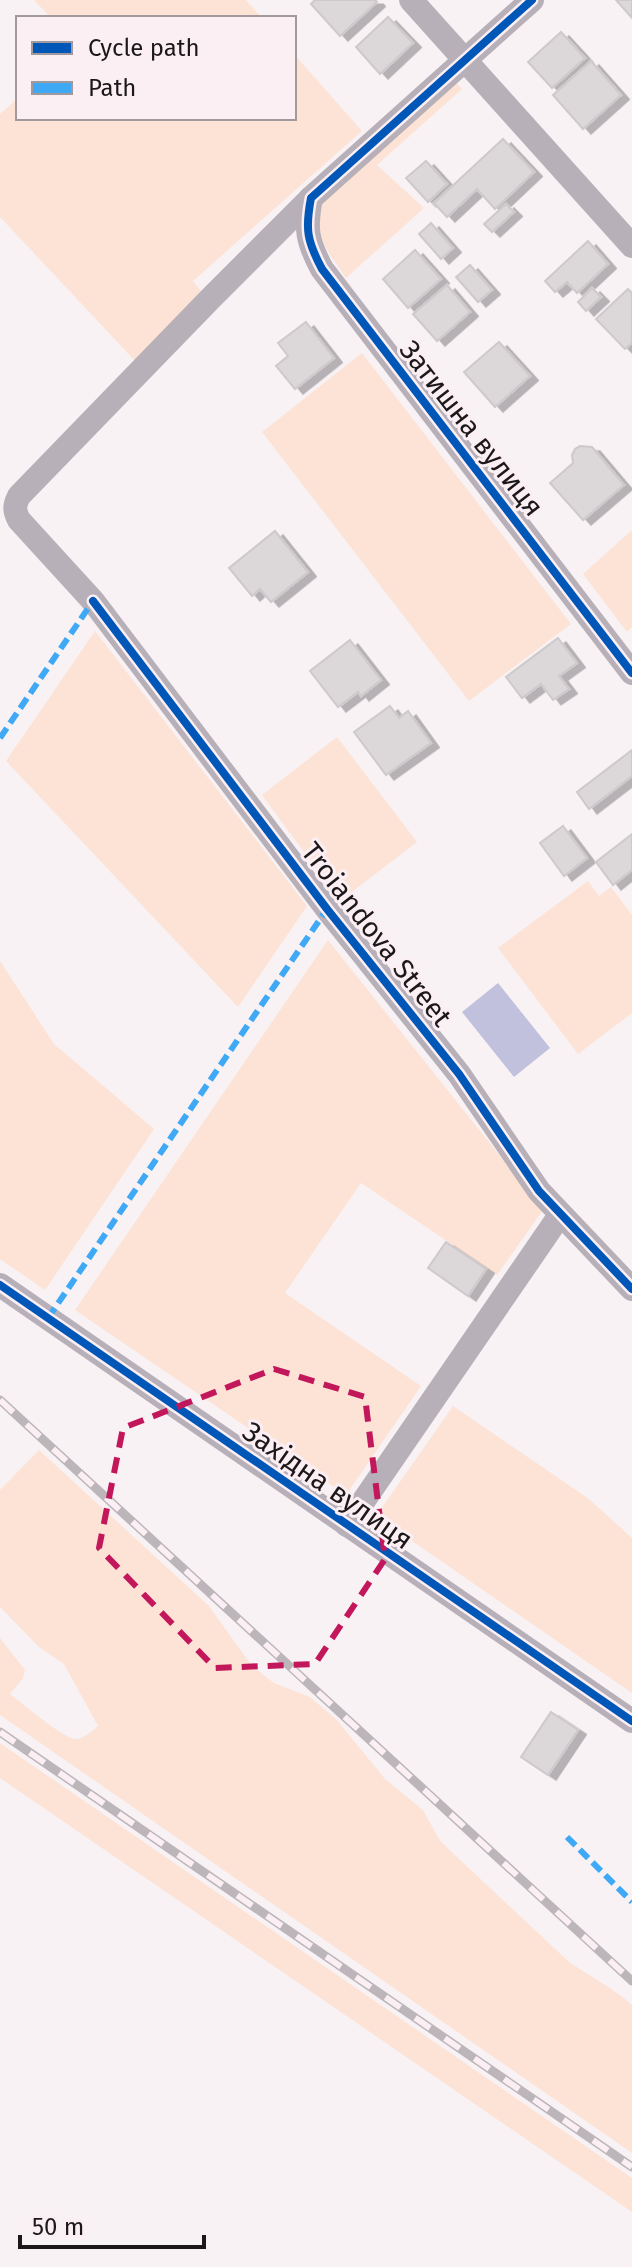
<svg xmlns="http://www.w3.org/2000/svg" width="632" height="2267" font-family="'Fira Sans',sans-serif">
<defs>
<filter id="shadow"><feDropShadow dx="8" dy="4.5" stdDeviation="0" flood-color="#0004"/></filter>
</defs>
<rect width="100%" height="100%" fill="#f8f2f5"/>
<g fill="#fce3d6">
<polygon points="34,0 246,0 262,18 51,18"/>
<polygon points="294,54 362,131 193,281 205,296 137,363 0,217 0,114 18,98 18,118 294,118"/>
<path d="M454,80L462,89L377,165L424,208L346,278C326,248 313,238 323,200Z"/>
<polygon points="362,353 571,624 469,701 262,432"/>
<polygon points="632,530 632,627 627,632 583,574"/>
<polygon points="95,631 307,906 238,1007 6,761"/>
<polygon points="337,737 417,842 340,901 262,795"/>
<polygon points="588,881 599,896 611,887 632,915 632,1013 578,1054 498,948"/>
<polygon points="328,940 543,1210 497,1275 361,1183 285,1293 421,1386 346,1495 75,1310"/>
<polygon points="0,961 54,1044 154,1129 45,1290 0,1259"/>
<polygon points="453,1406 589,1499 632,1538 632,1693 376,1516"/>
<path d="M39,1450L209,1606L252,1666L274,1683L310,1697L336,1719L385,1779L423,1810L440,1841L568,1961C589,1976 612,1987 632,2005V2153L0,1715V1638L25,1670L23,1678L10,1694C22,1703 63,1738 75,1739C84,1739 92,1731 98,1726L64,1664L39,1647L0,1607V1490Z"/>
<polygon points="0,1743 632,2178 632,2212 0,1778"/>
</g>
<polygon fill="#c1c0dd" points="498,983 550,1048 514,1077 462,1012"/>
<g fill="#dcd7d8" stroke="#cec9ca" stroke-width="2" filter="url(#shadow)">
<polygon points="315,0 375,0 377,2 340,36 311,4"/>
<polygon points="616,0 632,0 632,18"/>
<polygon points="388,17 413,43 380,74 356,47"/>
<polygon points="561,32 585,58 552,88 528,62"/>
<polygon points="591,61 621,95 583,129 553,95"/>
<polygon points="503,139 534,172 495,209 477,189 447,217 434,203"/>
<polygon points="426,161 447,184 428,202 406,178"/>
<polygon points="506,204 514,212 492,232 484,224"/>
<polygon points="431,223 453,248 441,259 419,234"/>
<polygon points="588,241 608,264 577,293 567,282 555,292 545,281"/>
<polygon points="415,250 441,279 408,308 383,279"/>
<polygon points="470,265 492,290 478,302 456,277"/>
<polygon points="447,285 470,312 437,341 413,314"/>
<polygon points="592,288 601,297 586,311 578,302"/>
<polygon points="628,289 632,293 632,343 625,349 596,319"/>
<polygon points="306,322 334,358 295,389 276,366 288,356 278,343"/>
<polygon points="499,342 530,376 495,407 464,372"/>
<polygon points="580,446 592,447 624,485 583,520 550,483 573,463 572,455 575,449"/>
<polygon points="275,531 308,572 271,602 260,589 252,596 229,568"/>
<polygon points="558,638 577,663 559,676 569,689 553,700 541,684 522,698 506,677"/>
<polygon points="350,640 381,680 361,696 358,692 338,707 310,671"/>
<polygon points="390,706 399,718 408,711 431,743 386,775 354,732"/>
<polygon points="632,750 632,776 589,809 577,792"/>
<polygon points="563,826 587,858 564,876 540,843"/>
<polygon points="632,834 632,870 613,885 596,862"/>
<polygon points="446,1242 486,1269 468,1296 428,1268"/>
<polygon points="551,1712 578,1730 548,1775 521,1757"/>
</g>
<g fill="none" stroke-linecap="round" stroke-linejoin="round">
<g stroke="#b7b0b9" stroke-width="24">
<polyline points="411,0 632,246"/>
<path d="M532,0L311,198L210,299L19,496C14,506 14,510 19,520L93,601L327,909L459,1074L539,1191L632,1289"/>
<path d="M311,198C305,229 307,241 322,269L632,673"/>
<polyline points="0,1285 632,1721"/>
<polyline points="347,1525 560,1215"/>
</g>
<g stroke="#bcb6bb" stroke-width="9">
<g id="rail">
<polyline points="0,1400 632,1981"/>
<polyline points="0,1732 632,2167"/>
</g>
</g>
<use href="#rail" stroke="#fbeff4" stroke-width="6" stroke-dasharray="18" stroke-linecap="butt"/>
<g stroke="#3fa9f5" stroke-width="6" stroke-dasharray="12 6" stroke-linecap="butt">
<polyline points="0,738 93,601"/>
<polyline points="48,1318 327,909"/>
<polyline points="567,1837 632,1902"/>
</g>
<g stroke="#fbeff4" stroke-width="13">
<g id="cycleway">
<path d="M532,0L311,198C305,229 307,241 322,269L632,673"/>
<polyline points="93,601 327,909 459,1074 539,1191 632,1289"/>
<polyline points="0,1285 632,1721"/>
</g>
</g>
<use href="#cycleway" stroke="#0057b8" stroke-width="8"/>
</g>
<path fill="none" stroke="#c2185b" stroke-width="6" stroke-dasharray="16 10" stroke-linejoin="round" d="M274,1369L365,1397L385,1559L315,1664L215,1668L99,1548L123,1428Z"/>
<g text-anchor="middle" stroke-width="6" stroke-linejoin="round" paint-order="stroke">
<g font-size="28" fill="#1c1819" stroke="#fbeff4">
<text transform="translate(472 428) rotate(52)" y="10">Затишна вулиця</text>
<text transform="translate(377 934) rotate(52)" y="10">Troiandova Street</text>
<text transform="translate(328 1485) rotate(35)" y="10">Західна вулиця</text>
</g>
</g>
<rect x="16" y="16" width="280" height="104" fill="#fbeff4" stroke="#a2999c" stroke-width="2"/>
<rect x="32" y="42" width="40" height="12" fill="#0057b8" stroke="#a2999c" stroke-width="2"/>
<text x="88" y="56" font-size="24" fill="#1c1819">Cycle path</text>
<rect x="32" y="82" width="40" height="12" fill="#3fa9f5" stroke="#a2999c" stroke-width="2"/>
<text x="88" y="96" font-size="24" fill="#1c1819">Path</text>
<path d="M20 2235v12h184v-12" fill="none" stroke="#1c1819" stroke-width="4"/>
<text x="32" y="2235" font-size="24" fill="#1c1819" stroke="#fbeff4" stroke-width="6" paint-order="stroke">50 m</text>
</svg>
